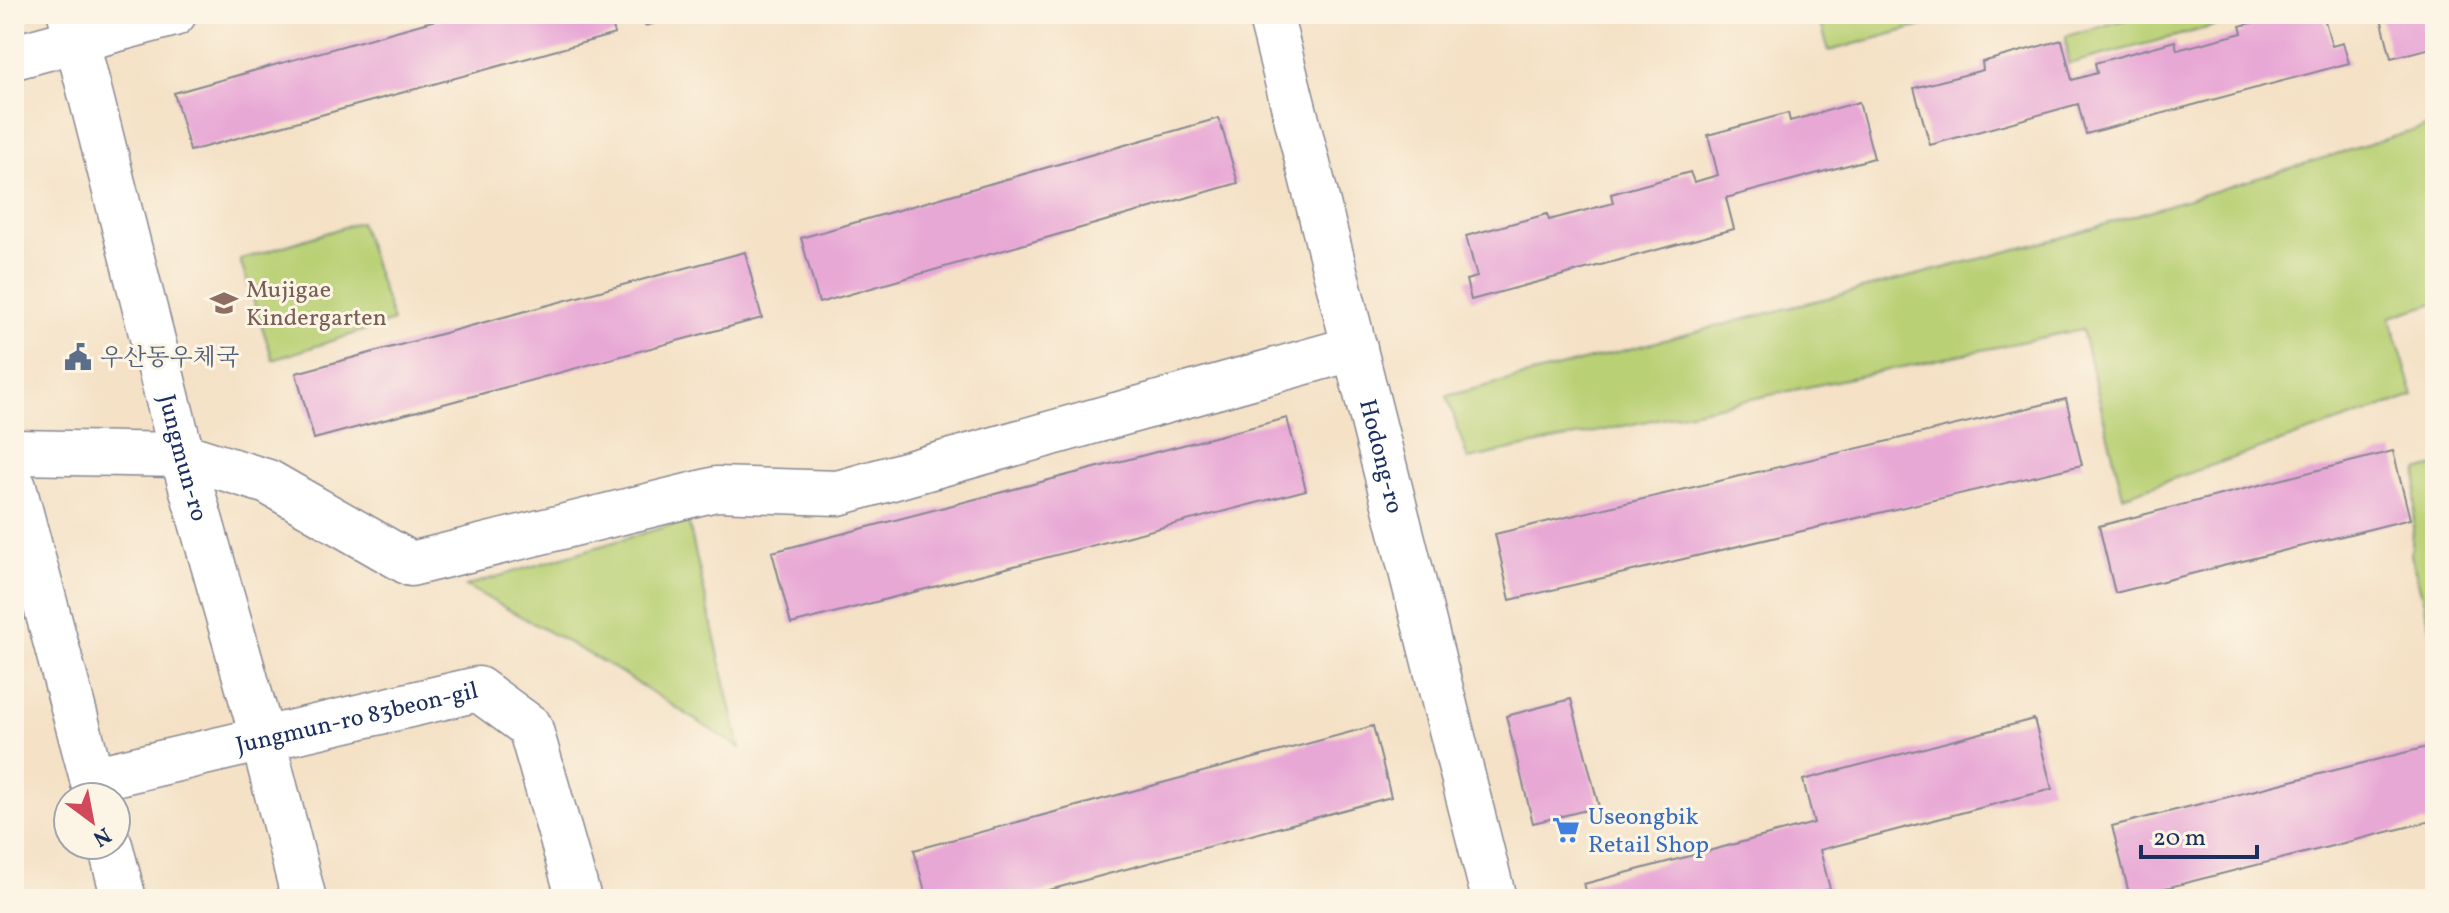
<svg xmlns="http://www.w3.org/2000/svg" width="2449" height="913" font-family="Vollkorn,'Noto Serif KR',serif">
<rect width="100%" height="100%" fill="#fcf5e5"/>
<filter id="ink" filterUnits="userSpaceOnUse"><feTurbulence type="fractalNoise" baseFrequency=".0125" numOctaves="2"/><feDisplacementMap in="SourceGraphic" scale="16" xChannelSelector="R" yChannelSelector="G"/><feConvolveMatrix kernelMatrix="1 2 1 2 8 2 1 2 1" color-interpolation-filters="sRGB"/></filter>
<filter id="wash" filterUnits="userSpaceOnUse"><feTurbulence type="fractalNoise" baseFrequency=".006" numOctaves="4" result="noise"/><feDisplacementMap in="SourceGraphic" scale="32" xChannelSelector="R" yChannelSelector="G"/><feGaussianBlur stdDeviation="1.8" result="paint"/><feColorMatrix in="noise" values="0 0 0 0 0 0 0 0 0 0 0 0 0 0 0 0 0 1.4 0 .05"/><feComposite in="paint" operator="in"/></filter>
<g filter="url(#wash)">
<rect width="100%" height="100%" fill="#f4e1c6"/>
<g fill="#b9d074" stroke="#6a8069" stroke-width="2">
<polygon points="1818,14 1965,14 1829,51"/>
<polygon points="2147,14 2261,14 2068,64 2066,36"/>
<polygon points="2435,124 2435,303 2390,317 2414,396 2123,496 2082,329 1468,459 1447,396 2060,238"/>
<polygon points="360,222 393,321 273,360 240,260"/>
<polygon points="2435,466 2435,645 2411,555 2418,471"/>
<polygon points="688,520 740,748 612,667 466,586"/>
</g>
<g id="blocks">
<g fill="#e8a8d6">
<polygon points="457,14 609,14 615,34 190,151 174,93"/>
<polygon points="642,14 686,14 686,15 645,26"/>
<polygon points="2286,14 2323,14 2332,46 2343,43 2349,63 2086,134 2078,104 1930,145 1914,88 1983,70 1982,62 2062,40 2072,80 2097,73 2095,63 2175,41 2177,50 2242,33 2240,26"/>
<polygon points="2380,14 2435,14 2435,47 2391,58"/>
<polygon points="1859,102 1874,158 1726,198 1734,229 1471,300 1466,280 1477,277 1466,236 1547,214 1549,220 1613,203 1611,194 1690,172 1694,182 1718,175 1708,135 1788,113 1790,121"/>
<polygon points="1219,118 1238,183 819,303 801,238"/>
<polygon points="745,252 762,318 314,439 296,373"/>
<polygon points="2066,399 2082,465 1510,600 1495,534"/>
<polygon points="1287,418 1306,490 791,624 772,552"/>
<polygon points="2393,451 2410,519 2115,593 2099,526"/>
<polygon points="1571,699 1599,807 1533,823 1506,716"/>
<polygon points="2034,719 2052,789 1820,850 1830,889 1791,899 1589,899 1584,884 1814,823 1803,780"/>
<polygon points="1373,726 1391,797 1016,899 927,899 914,850"/>
<polygon points="2435,745 2435,820 2130,897 2112,826"/>
</g>
</g>
</g>
<g filter="url(#ink)">
<use href="#blocks" fill-opacity="0" stroke="#888892" stroke-width="2"/>
<g fill="none" stroke-linecap="round" stroke-linejoin="round">
<g stroke="#888892" stroke-width="47">
<g id="minor">
<path id="s1" d="M70,14L182,455L263,740L304,899"/>
<path id="s2" d="M1270,14L1494,899"/>
<polyline points="14,452 182,455 268,482 411,564 716,489 838,493 1355,348"/>
<polyline points="14,487 97,797"/>
<path id="s3" d="M92,779L478,689L530,727L579,899"/>
<polyline points="110,845 124,899"/>
</g>
</g>
<g stroke="#888892" stroke-width="47">
<polyline id="major" points="14,57 174,14"/>
</g>
<use href="#minor" stroke="#fff" stroke-width="44"/>
<use href="#major" stroke="#fff" stroke-width="44"/>
</g>
</g>
<defs>
<g id="school-bare" transform="scale(2.16)"><path d="M0-5L7-2L0 1L-7-2ZM-4 1L0 2.5L4 1V4Q0 6-4 4Z" fill="#8d6e63" stroke="#fcf5e5" stroke-width="2.5" paint-order="stroke"/></g>
<g id="civic-bare" transform="scale(2.16)"><path d="M-.6-6.5H3V-4.5H.6V-3L4-1V1h2V6H-6V1h2V-1L-.6-3ZM-1.2 2.5V6h2.4V2.5Z" fill="#5c6f8a" stroke="#fcf5e5" stroke-width="2.5" paint-order="stroke"/></g>
<g id="supermarket-bare" transform="scale(2.16)"><path d="M-6-5.5h2.5l.6 2H6L4.5 2H-2.5L-4.4-4H-6ZM-1.5 3.2a1.3 1.3 0 1 0 .1 0ZM3 3.2a1.3 1.3 0 1 0 .1 0Z" fill="#3f7fe0" stroke="#fcf5e5" stroke-width="2.5" paint-order="stroke"/></g>
</defs>
<g fill-rule="evenodd">
<use href="#school-bare" x="224" y="303"/>
<use href="#civic-bare" x="78" y="357"/>
<use href="#supermarket-bare" x="1566" y="830"/>
</g>
<g text-anchor="middle" stroke-width="6" stroke-linejoin="round" paint-order="stroke">
<g font-size="24" fill="#785e54" stroke="#fcf5e5" text-anchor="start">
<text x="246" y="297">Mujigae<tspan x="246" dy="28">Kindergarten</tspan></text>
</g>
<g font-size="24" fill="#4e5e75" stroke="#fcf5e5" text-anchor="start">
<text x="100" y="365">우산동우체국</text>
</g>
<g font-size="24" fill="#1b2f5e" stroke="#fcf5e5">
<text dy="8" stroke="none"><textPath href="#s1" startOffset="458">Jungmun-ro</textPath></text>
<text dy="8" stroke="none"><textPath href="#s2" startOffset="456">Hodong-ro</textPath></text>
<text dy="8" stroke="none"><textPath href="#s3" startOffset="272">Jungmun-ro 83beon-gil</textPath></text>
</g>
<g font-size="24" fill="#366cbe" stroke="#fcf5e5" text-anchor="start">
<text x="1588" y="824">Useongbik<tspan x="1588" dy="28">Retail Shop</tspan></text>
</g>
</g>
<rect width="2449" height="913" fill="none" stroke="#fcf5e5" stroke-width="48"/>
<g transform="translate(92 821) rotate(148)"><circle r="38" fill="#fcf5e5" stroke="#a2a6af" stroke-width="2"/>
<path d="M0-6L14 30L0 20L-14 30Z" fill="#d1495b"/>
<text y="-12" font-size="22" font-weight="bold" text-anchor="middle" fill="#1b2f5e">N</text>
</g>
<path d="M2141 845v12h116v-12" fill="none" stroke="#1b2f5e" stroke-width="4"/>
<text x="2153" y="845" font-size="24" fill="#1b2f5e" stroke="#fcf5e5" stroke-width="6" paint-order="stroke">20 m</text>
</svg>
